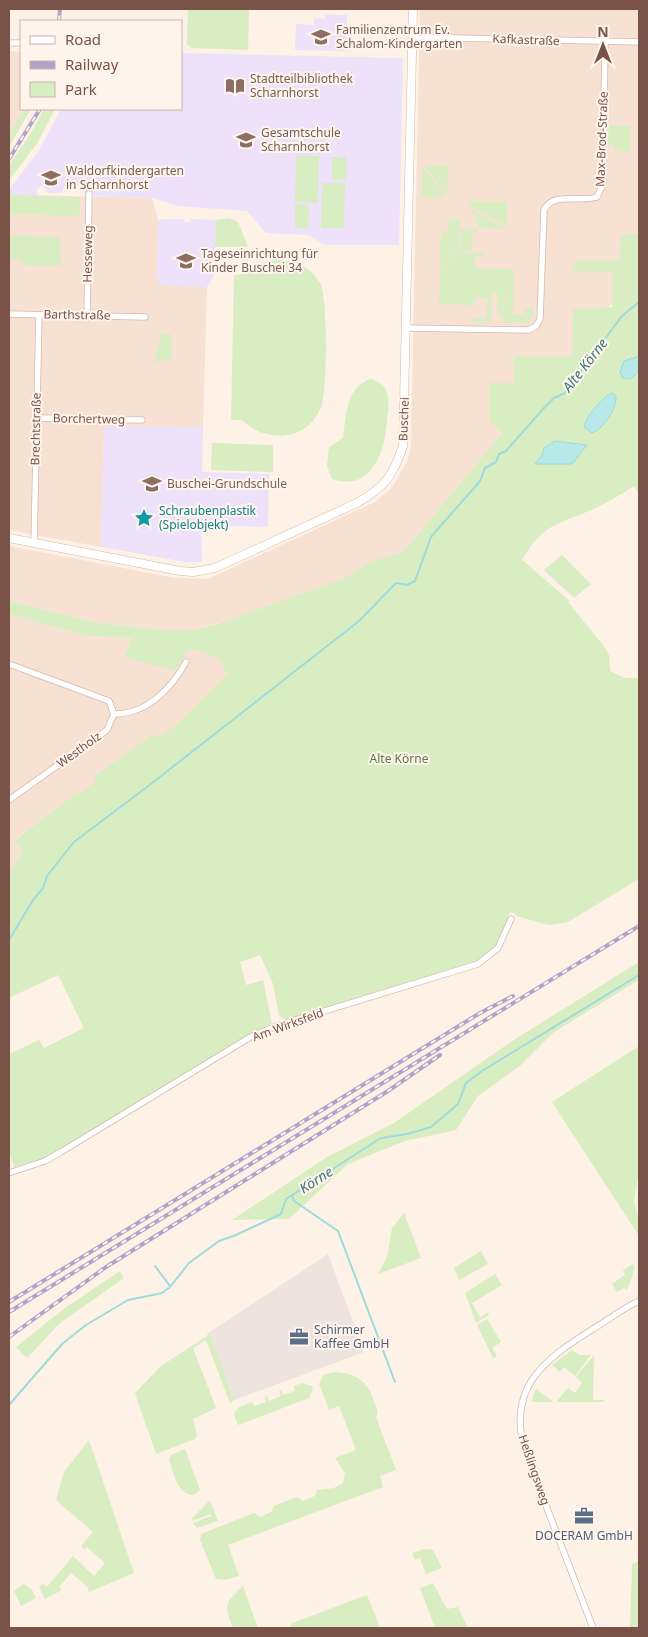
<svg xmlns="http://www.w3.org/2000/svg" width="648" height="1637" font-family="'Noto Sans',sans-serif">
<rect width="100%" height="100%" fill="#fef1e5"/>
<g fill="#f6e1d3">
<polygon points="420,9 639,9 639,281 599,315 570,365 502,433 403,552 376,561 345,580 234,619 193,630 162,630 93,622 9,601 9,546 175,578 208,579 375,502 391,489 407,462 411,447"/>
<polygon points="9,51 21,52 21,109 24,109 9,134"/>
<polygon points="13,195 152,198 158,220 157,285 207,287 203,427 104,426 101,547 9,530 9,198"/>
<polygon points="9,614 86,636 132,638 124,657 188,650 219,652 228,672 202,706 128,762 15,839 23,854 9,880"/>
</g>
<polygon fill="#eee4df" points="328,1254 364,1352 232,1401 207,1334"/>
<g fill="#eee1fa">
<polygon points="325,14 347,15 346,51 295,50 296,24 314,25 314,18 325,19"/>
<polygon points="181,53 403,58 399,245 325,245 308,235 266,233 247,211 177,206 153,198 85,196 82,185 65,184 62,193 48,193 42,186 38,188 36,196 13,195 9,190 40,149 61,109 181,109"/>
<polygon points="163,219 184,219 184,222 190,222 191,219 216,220 214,274 207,287 157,285 158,220"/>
<polygon points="104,426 203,427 202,472 269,474 268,527 219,526 219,521 201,521 202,562 185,562 101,547"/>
</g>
<g fill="#d9edc2">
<polygon points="188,9 249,9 248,50 191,48 187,44"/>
<polygon points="24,109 31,109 9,147 9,134"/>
<polygon points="44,109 55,109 38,142 9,180 9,165 30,135"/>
<polygon points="609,125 631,126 629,151 614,151 614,145 608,145"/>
<polygon points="296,156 319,156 318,203 295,202"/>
<rect x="332" y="157" width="14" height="23"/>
<polygon points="424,165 448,166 447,195"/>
<polygon points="422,166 447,197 422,197"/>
<polygon points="322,183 345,183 344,228 321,228"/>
<polygon points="9,190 14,195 80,197 79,216 9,214"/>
<polygon points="468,201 507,202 507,227 470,206"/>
<polygon points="295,204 309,205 308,229 295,228"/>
<polygon points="471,209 506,229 480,228"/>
<polygon points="229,218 238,222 248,247 215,247 216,220"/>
<polygon points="449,219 460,220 459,251 456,251 445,266 444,286 446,266 457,252 484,253 483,256 475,256 475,268 514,269 513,314 525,315 525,307 534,307 533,315 529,322 499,323 504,322 504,318 499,317 508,297 508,280 507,297 497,318 498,293 492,293 491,323 473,322 473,318 486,318 488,298 475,298 475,305 439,304 441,232 448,232"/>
<polygon points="461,229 478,229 478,232 472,232 472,251 461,251"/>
<path d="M621,234H639V495L634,486C620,495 605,504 589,511C554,525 542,526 522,560L570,601L568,602L606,649L609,655L610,671L625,678H639V879L568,922L549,925L516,916V914L510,912L498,945L477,961L285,1020L279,1015L273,984L260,955L240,962L246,985L263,980L272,1024L228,1047L51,1156L14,1167L9,1150V1054L39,1040L44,1048L84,1028L58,975L11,997L9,1005V875L22,852L15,840L76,794L79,795L96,781L94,776L154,734L157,738L178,724L227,674L219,658L199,651L188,650L175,671L124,657L132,638L86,636L9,614V601L93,622L162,630H193L218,624L345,578L373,561L403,552L502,433L489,420V383H514V356H572L573,309L612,307V272L572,271L575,261L619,260Z"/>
<polygon points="9,235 60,237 61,266 23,265 22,260 9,259"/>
<path d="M275,259C293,260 310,266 320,283C328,296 327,388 322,404C310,441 267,445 242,420H231L234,275C251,275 256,263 275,259Z"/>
<path d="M161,333L171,334C171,342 173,353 171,361L163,359L154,363Z"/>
<path d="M371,379C377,381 383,384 386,390C390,399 388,411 387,420C385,451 372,493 332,479L327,466L329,447L343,438C346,417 346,386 371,379Z"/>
<polygon points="212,443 273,445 273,472 211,470"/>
<polygon points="562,555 591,584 574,598 544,570"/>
<polygon points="639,962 639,980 554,1032 521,1065 478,1096 456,1130 405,1141 348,1164 289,1219 232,1220 327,1157 394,1123 512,1041"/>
<polygon points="639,1046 639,1171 634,1201 639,1221 639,1236 552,1102"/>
<polygon points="404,1213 421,1258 378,1274 387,1257 392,1228"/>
<polygon points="481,1251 488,1264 459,1280 454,1268"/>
<polygon points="633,1264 635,1268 627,1290 624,1288 617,1292 612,1284 625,1275 623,1270"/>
<polygon points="120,1271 124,1278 60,1323 27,1358 16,1347 65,1308"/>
<polygon points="495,1274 502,1285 472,1303 480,1317 488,1312 489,1315 476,1323 465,1293"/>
<polygon points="487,1319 501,1342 492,1348 497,1356 493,1358 477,1325"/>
<polygon points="210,1334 234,1400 230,1403 206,1340 193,1348 216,1408 193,1419 197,1435 195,1439 156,1454 135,1393 161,1366"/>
<polygon points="572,1350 579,1355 591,1355 575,1376 564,1367 560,1372 552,1365"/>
<polygon points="594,1355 593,1400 604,1400 604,1402 531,1402 536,1389 555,1403 568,1388 575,1393 582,1383 576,1377"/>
<path d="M335,1372C355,1373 368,1381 374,1401C376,1407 379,1411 376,1417L396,1470L380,1476L383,1487L228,1545L239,1576L225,1580L216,1579L200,1540L201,1534L254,1513L260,1517L271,1512L274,1506L297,1497L303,1501L315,1496L317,1490L334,1488L343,1483L345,1473L335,1458L356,1450L339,1406L329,1410L319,1384L323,1375Z"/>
<polygon points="302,1383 312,1386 313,1389 309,1398 238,1425 234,1414 238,1408 252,1402 254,1406 266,1402 265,1397 267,1396 269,1401 281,1396 279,1391 281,1390 283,1395 295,1391 294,1386"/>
<polygon points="89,1440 134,1573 89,1592 87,1586 71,1573 59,1587 62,1590 45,1599 39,1586 43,1584 47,1587 73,1556 94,1576 105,1563 87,1547 85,1550 81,1546 93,1532 56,1500 64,1472"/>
<path d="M185,1449L200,1490L194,1495C177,1495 174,1473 169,1460L171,1455Z"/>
<polygon points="210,1500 218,1521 197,1528 193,1523 211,1516 211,1514 192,1521 192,1518"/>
<polygon points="424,1549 433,1550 442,1568 426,1574 420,1558 415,1560 412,1553"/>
<polygon points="639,1561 639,1628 630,1628 632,1564"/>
<polygon points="433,1583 447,1609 458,1607 468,1628 435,1628 420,1588"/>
<polygon points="24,1584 32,1590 36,1598 21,1606 14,1591"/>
<path d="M243,1586L258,1628H233C224,1604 224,1604 243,1586Z"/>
<polygon points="367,1595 380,1628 292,1628 290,1624"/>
</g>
<g fill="#b8e9e9" stroke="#9ddbdc">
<polygon points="639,356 639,371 631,379 623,378 620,372 624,361"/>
<path d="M612,393L616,396C617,409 604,428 592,433L584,427C584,419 604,395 612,393Z"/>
<polygon points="555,441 587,445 572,464 535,464 542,455 544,448"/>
</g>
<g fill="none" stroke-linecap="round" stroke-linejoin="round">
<g stroke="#9ddbdc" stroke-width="2">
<polyline points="9,940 33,900 43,888 47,876 74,842 147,787 359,621 396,583 407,585 415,581 431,537 480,481 485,468 496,462 499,454 506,451 543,409 554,398 565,393 586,365 589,356 596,351 622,316 639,302"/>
<polyline points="292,1196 294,1201 338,1231 395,1382"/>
<polyline points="155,1266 170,1286"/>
<polyline points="9,1405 62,1344 86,1325 128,1300 162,1293 170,1287 189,1263 219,1241 236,1235 281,1214 286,1199 381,1138 407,1134 431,1127 458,1104 466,1083 482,1071 639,975"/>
</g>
<g stroke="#d3b9ac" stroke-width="7">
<g id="street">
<polyline points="412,37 639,42"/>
<polyline points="9,43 21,43"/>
<polyline points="9,314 145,317"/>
<polyline points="87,315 89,194"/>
<path d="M405,328L529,330L536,326L540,319L544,210C553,191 580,203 597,197L603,184L605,42"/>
<polyline points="37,418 142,420"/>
<polyline points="34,543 39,315"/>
<polyline points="9,664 109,701 114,714 107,730 9,800"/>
<path d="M114,714C147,714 171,689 186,662"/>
<polyline points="9,1173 45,1161 61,1152 252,1036 279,1025 478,964 498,948 511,919"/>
<path d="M593,1628L525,1451C506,1387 545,1359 593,1329C608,1320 623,1308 639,1301"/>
</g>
</g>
<g stroke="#d6b8aa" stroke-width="9">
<path id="secondary" d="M9,538L180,571L193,572L215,568L357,503C385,487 393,476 403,446L413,9"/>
</g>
<use href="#street" stroke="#fff" stroke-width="5.5"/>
<use href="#secondary" stroke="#fff" stroke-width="8"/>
<g stroke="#b2a2c9" stroke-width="4">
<g id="rail">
<polyline points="59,21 60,9"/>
<polyline points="9,159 40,109"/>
<polyline points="9,1302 480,1013 513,996"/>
<polyline points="9,1312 639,926"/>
<polyline points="9,1337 106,1267 388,1091 440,1055"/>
</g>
</g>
<use href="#rail" stroke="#fff5ed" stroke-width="2" stroke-dasharray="5.5" stroke-linecap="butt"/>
</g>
<defs>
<g id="school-bare" transform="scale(1.5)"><path d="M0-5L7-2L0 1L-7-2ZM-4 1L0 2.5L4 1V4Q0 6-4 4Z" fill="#8d6e63" stroke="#fff5ed" stroke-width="2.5" paint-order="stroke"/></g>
<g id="library-bare" transform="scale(1.5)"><path d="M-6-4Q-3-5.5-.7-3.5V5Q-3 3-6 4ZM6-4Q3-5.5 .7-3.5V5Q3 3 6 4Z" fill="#8d6e63" stroke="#fff5ed" stroke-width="2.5" paint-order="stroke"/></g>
<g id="sight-bare" transform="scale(1.5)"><path d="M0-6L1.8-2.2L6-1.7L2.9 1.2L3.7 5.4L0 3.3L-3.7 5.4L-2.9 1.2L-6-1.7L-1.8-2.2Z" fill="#0f9aa8" stroke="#fff5ed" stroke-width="2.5" paint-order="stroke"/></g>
<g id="office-bare" transform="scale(1.5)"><path d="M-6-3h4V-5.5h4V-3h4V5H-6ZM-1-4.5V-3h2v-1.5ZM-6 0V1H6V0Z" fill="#5c6f8a" stroke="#fff5ed" stroke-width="2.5" paint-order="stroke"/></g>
</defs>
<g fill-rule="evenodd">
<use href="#school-bare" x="321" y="37"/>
<use href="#library-bare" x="235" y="86"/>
<use href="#school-bare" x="246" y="140"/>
<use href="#school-bare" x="51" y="178"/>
<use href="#school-bare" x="186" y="261"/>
<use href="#school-bare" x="152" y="484"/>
<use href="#sight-bare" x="144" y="518"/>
<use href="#office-bare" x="299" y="1337"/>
<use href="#office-bare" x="584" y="1516"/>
</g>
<g text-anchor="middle" stroke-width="4" stroke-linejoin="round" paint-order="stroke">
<g font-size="12" fill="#785e54" stroke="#fff5ed" text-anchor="start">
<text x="336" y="34">Familienzentrum Ev.<tspan x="336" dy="14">Schalom-Kindergarten</tspan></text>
<text x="250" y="83">Stadtteilbibliothek<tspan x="250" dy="14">Scharnhorst</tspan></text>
<text x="261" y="137">Gesamtschule<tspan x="261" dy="14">Scharnhorst</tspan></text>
<text x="66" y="175">Waldorfkindergarten<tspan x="66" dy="14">in Scharnhorst</tspan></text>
<text x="201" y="258">Tageseinrichtung für<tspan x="201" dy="14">Kinder Buschei 34</tspan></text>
<text x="167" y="488">Buschei-Grundschule</text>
</g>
<g font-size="12" fill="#795348" stroke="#fff5ed">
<text transform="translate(526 40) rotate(2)" y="4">Kafkastraße</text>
<text transform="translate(602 139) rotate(-88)" y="4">Max-Brod-Straße</text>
<text transform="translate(88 254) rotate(-89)" y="4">Hesseweg</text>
<text transform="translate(77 315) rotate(1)" y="4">Barthstraße</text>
<text transform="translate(89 419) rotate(1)" y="4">Borchertweg</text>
<text transform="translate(404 419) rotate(-88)" y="4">Buschei</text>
<text transform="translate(36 429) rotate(-89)" y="4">Brechtstraße</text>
<text transform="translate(79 750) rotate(-36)" y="4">Westholz</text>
<text transform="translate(288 1025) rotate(-20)" y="4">Am Wirksfeld</text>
<text transform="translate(534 1470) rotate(71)" y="4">Heßlingsweg</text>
</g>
<g font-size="12" fill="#0d838f" stroke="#fff5ed" text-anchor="start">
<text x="159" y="515">Schraubenplastik<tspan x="159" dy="14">(Spielobjekt)</tspan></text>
</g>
<g font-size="12" fill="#577a3c" stroke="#fff5ed">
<text x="399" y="763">Alte Körne</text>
</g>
<g font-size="12" fill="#4e5e75" stroke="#fff5ed" text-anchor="start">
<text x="314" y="1334">Schirmer<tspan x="314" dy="14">Kaffee GmbH</tspan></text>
<text x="584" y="1540" text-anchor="middle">DOCERAM GmbH</text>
</g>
<g font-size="14" font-style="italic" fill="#387678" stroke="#fff5ed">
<text transform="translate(585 365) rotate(-52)" y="5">Alte Körne</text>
<text transform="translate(316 1180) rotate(-33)" y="5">Körne</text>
</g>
</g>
<rect width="648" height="1637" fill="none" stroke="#795348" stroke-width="20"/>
<rect x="20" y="20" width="162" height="90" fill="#fff5ed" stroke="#c9b4ab"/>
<rect x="30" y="36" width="25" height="8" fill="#ffffff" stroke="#c9b4ab"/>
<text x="65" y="45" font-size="15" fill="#795348">Road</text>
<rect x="30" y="61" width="25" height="8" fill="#b2a2c9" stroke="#c9b4ab"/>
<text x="65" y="70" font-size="15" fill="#795348">Railway</text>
<rect x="30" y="82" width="25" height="15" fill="#d9edc2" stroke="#c9b4ab"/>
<text x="65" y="95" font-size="15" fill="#795348">Park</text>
<g transform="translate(603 45)" stroke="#fff5ed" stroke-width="4" paint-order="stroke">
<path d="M0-4L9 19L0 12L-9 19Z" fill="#795348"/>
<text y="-8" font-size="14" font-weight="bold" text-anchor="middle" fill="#795348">N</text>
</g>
</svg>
